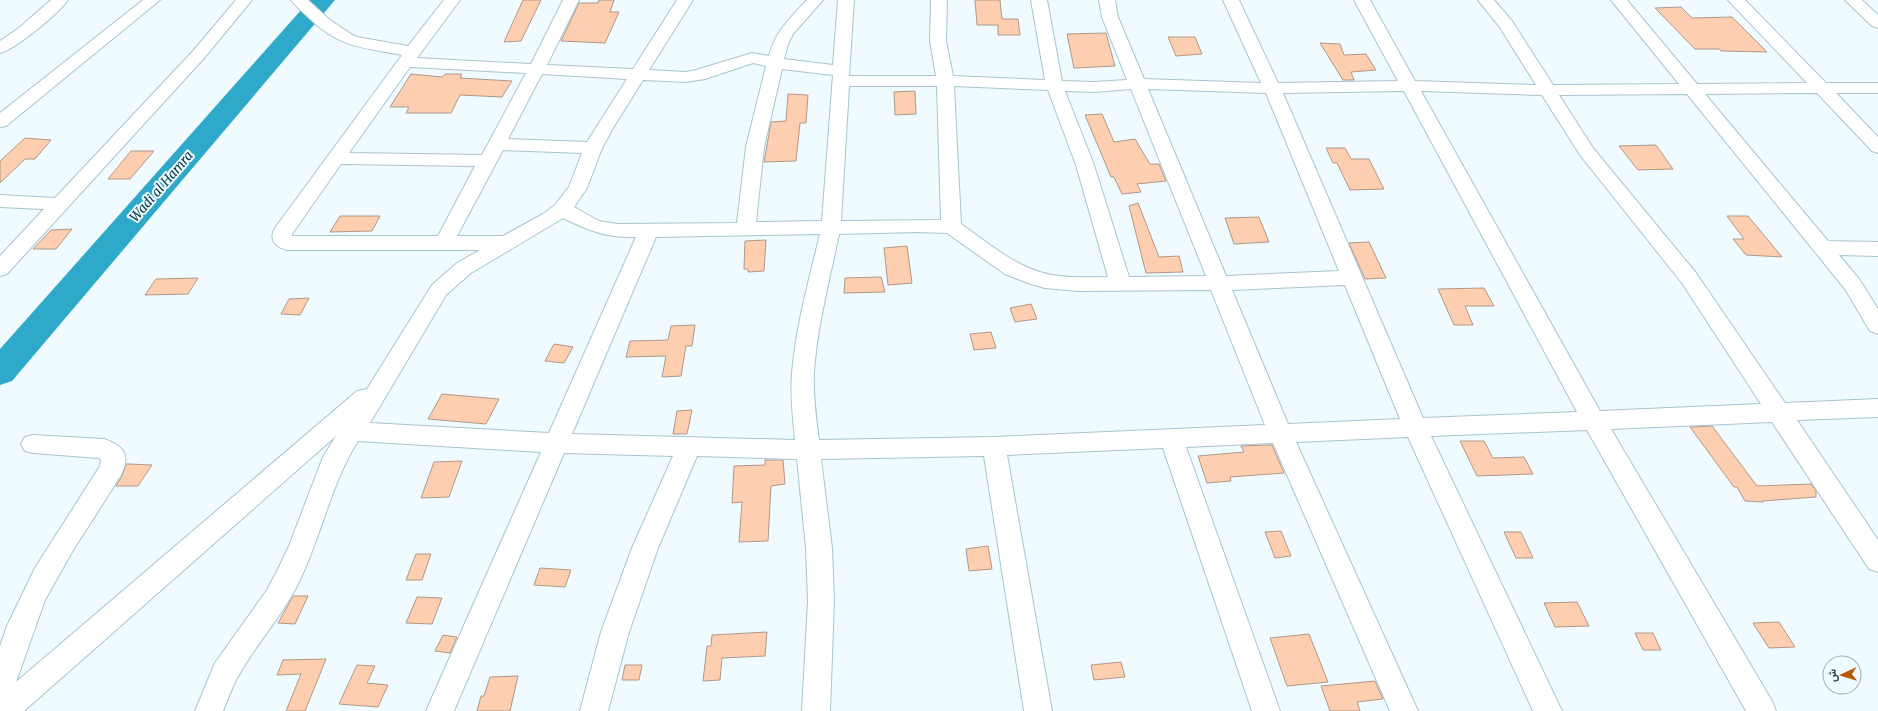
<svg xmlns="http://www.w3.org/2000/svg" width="1878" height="711" font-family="Merriweather,Vazirmatn,serif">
<rect width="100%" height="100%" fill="#effbff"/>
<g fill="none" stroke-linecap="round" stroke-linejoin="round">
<polygon fill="#2fa9c9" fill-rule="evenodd" points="310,0 335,0 12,381 0,385 0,349"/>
</g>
<g fill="#fdceb0" stroke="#b09889">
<polygon points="523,0 541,0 521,41 504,42"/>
<polygon points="599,0 614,0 610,12 619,12 605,43 561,41 579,3 598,3"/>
<polygon points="975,0 1000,0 1002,19 1018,19 1020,35 998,35 998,25 977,25"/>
<polygon points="1681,7 1692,18 1732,17 1767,52 1721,51 1719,49 1695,49 1655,8"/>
<polygon points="1106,33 1115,66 1074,68 1067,34"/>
<polygon points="1168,37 1195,37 1202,54 1176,56"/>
<polygon points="1320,43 1340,44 1344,55 1366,54 1376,70 1351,72 1354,80 1343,80"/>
<polygon points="411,74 442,77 445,74 462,74 460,78 512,81 502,97 460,95 451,113 406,113 409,107 390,107"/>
<polygon points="915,91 916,114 895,115 894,92"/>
<polygon points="788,94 808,95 806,123 800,123 796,161 764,162 771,122 786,121"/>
<polygon points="1102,114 1114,142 1135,139 1150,164 1159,164 1166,181 1137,184 1141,192 1122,194 1114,177 1111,177 1085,115"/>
<polygon points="25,138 51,140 35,159 25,159 0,183 0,161"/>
<polygon points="1656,145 1673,169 1638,170 1619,146"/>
<polygon points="1326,148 1345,148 1351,159 1369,159 1384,189 1350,190 1337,163 1333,163"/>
<polygon points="131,151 154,151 130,179 108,179"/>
<polygon points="1138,203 1159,257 1179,256 1183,272 1146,273 1129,206"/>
<polygon points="340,216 380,216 372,231 330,232"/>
<polygon points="1727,216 1748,216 1782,257 1746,255 1733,239 1744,239"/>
<polygon points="1259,217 1269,242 1234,244 1225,218"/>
<polygon points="72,229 56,249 33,249 51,230"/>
<polygon points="766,240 764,271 748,272 748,269 744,269 745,241"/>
<polygon points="1369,242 1386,278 1365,279 1349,243"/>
<polygon points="907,246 912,283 888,285 884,248"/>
<polygon points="881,277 885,292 844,293 845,278"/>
<polygon points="198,278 188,294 145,295 156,279"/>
<polygon points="1484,288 1494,306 1465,306 1473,325 1454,325 1438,289"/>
<polygon points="309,298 300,315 281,314 289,299"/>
<polygon points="1031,304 1037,319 1015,322 1010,308"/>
<polygon points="695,325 692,346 686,346 681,376 662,377 666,356 626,357 630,341 668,340 671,326"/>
<polygon points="991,332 996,348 974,350 970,334"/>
<polygon points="554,344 573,347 564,363 545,361"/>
<polygon points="442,394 499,399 486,424 428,419"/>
<polygon points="692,410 687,434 673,434 677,411"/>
<polygon points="1712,426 1757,486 1811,484 1816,491 1816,497 1762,501 1763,502 1745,501 1737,487 1734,487 1690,427"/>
<polygon points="1460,441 1484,441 1493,458 1524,457 1533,474 1477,476"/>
<polygon points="1268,445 1272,445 1284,473 1230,477 1231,481 1207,483 1198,456 1244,452 1241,446"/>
<polygon points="765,460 783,460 785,484 771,486 768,541 739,542 742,502 732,503 734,466 765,465"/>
<polygon points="462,461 449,497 421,498 434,462"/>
<polygon points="126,464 129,464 152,465 138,486 116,486 122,476"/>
<polygon points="1281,531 1291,556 1275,558 1265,532"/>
<polygon points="1504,532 1521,532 1533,558 1516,558"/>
<polygon points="988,546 992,569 969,571 966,549"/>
<polygon points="416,554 431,554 422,580 406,580"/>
<polygon points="540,568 571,570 565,587 534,585"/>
<polygon points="293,596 308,596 295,624 278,623"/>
<polygon points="417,597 442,598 432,624 406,623"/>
<polygon points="1577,602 1589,626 1555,627 1544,603"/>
<polygon points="1779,622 1795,647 1769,648 1753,623"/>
<polygon points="767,632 765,656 722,658 720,680 703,681 707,646 711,646 712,635"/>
<polygon points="1635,633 1653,633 1661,650 1643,650"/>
<polygon points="1309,634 1328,682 1287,686 1270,638"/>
<polygon points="443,635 457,637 450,653 435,651"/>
<polygon points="326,659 305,711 286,711 301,674 277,675 283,660"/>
<polygon points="1121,662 1125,677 1094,680 1091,665"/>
<polygon points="357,665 375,666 367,683 388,685 378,707 339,704"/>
<polygon points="625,665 642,665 639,680 622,680"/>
<polygon points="518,676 510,711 477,711 481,696 484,696 490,677"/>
<polygon points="1375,681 1383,699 1357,702 1360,711 1330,711 1321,686"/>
</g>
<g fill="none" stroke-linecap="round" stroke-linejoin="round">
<g stroke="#a7c5cf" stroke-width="2">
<g id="minor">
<path d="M51,0H68C58,14 16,49 0,53V41L19,28Z"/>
<polygon points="143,0 160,0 6,126 0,127 0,113"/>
<polygon points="236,0 252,0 205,57 7,274 0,276 0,256 44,209 0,207 0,195 55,198 193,51"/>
<path d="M291,0H308L330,20L351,34L357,37L408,46L444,0H460L417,58L531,64L563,0H579L547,65L633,69L677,0H693L649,70L686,72L696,70L752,53L769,56C775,32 790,18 807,0H823L793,34L788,44L784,59L833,65L838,0H854L849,76H936L930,41L931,0H947L946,41L953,76L1045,80L1031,0H1047L1062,81L1094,82L1127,80L1102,17L1099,0H1115L1118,17L1144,79L1261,83L1223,0H1239L1278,83L1398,81L1354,0H1370L1415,81L1536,85L1499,26L1478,0H1494L1512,21L1553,85L1679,84L1611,0H1627L1697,84L1807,83L1728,0H1745L1826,83H1878V93H1836L1878,137V153L1872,151L1817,93L1705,94L1828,241L1878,242V256L1839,255L1859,279L1878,309V334L1870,331L1845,289L1687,94L1559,95L1593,148L1696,273L1785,403L1878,399V417L1797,420L1878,540V572L1869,569L1772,422L1611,429L1772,701L1776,711H1746L1587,430L1431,436L1562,711H1533L1408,437L1296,442L1418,711H1390L1273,443L1186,447L1280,711H1252L1163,448L1007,455L1052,711H1024L984,456L821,459L832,548L834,601L830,711H802L808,601L806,548L797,459L697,456L658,548L629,632L608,711H580L601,632L632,548L673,456L564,453L454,711H426L541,452L358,441C330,485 321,539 297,586C280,619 253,648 236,680C231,690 227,701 223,711H195L215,663L267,590L278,569L289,546L323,457L336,436L24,711H0V646L7,626L35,568L100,466L101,460L99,458L33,453L25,451L21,444L25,437L33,435L104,439C124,446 131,455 121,475L72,552L45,600L16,682L357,391L367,389L432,285L457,263L480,250H287C276,247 268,240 275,228L402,55C361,47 340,48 309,18C303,12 296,7 291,0ZM753,63L766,66L746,147L737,223L618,224L599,221L574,207L587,188L602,148L613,128L643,80L686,82L705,79ZM410,67L526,73L482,155L349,153ZM782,69L833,75L822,221L756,222L764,147ZM542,74L627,79L587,142L508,139ZM849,86H937L941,220L841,221ZM954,86L1048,90L1076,165L1108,277C1086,277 1062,279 1040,272C1010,263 986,241 961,224ZM1131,89L1206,276L1129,277L1094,165L1065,91L1094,92ZM1148,89L1266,93L1339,271L1226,276ZM1404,91L1577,412L1423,418L1283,93ZM1421,91L1542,95L1580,155L1682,283L1761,404L1600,411ZM503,150L582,153L569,187L555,205L543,214L503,236H457ZM341,164L475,166L438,236H292V234ZM563,218C589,231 607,238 636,237L549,433L370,423L446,295L471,273ZM917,232L947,233L1005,274L1028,283L1045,288L1078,291L1211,290L1265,425L994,437L819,440C816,418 813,395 814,373C817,326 830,279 839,234ZM820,234C809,280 796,326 792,373C790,395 793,418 795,440L572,434L656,237ZM1345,285L1400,419L1288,424L1232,290Z"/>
<polygon points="1845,0 1862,0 1878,15 1878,28 1872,26"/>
</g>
</g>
<use href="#minor" fill="#fff" fill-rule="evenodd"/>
</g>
<g text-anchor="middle" stroke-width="4" stroke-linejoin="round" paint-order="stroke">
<g font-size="13" font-style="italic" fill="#013845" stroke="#effbff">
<text transform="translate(161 186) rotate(-49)" y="5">Wadi al Hamra</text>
</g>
</g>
<g transform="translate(1842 675) rotate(266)"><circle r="19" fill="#effbff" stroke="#a2aeb2"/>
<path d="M0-3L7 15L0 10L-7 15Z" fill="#b75c00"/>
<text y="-6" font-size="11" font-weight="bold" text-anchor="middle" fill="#2e3a3e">ش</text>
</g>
</svg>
